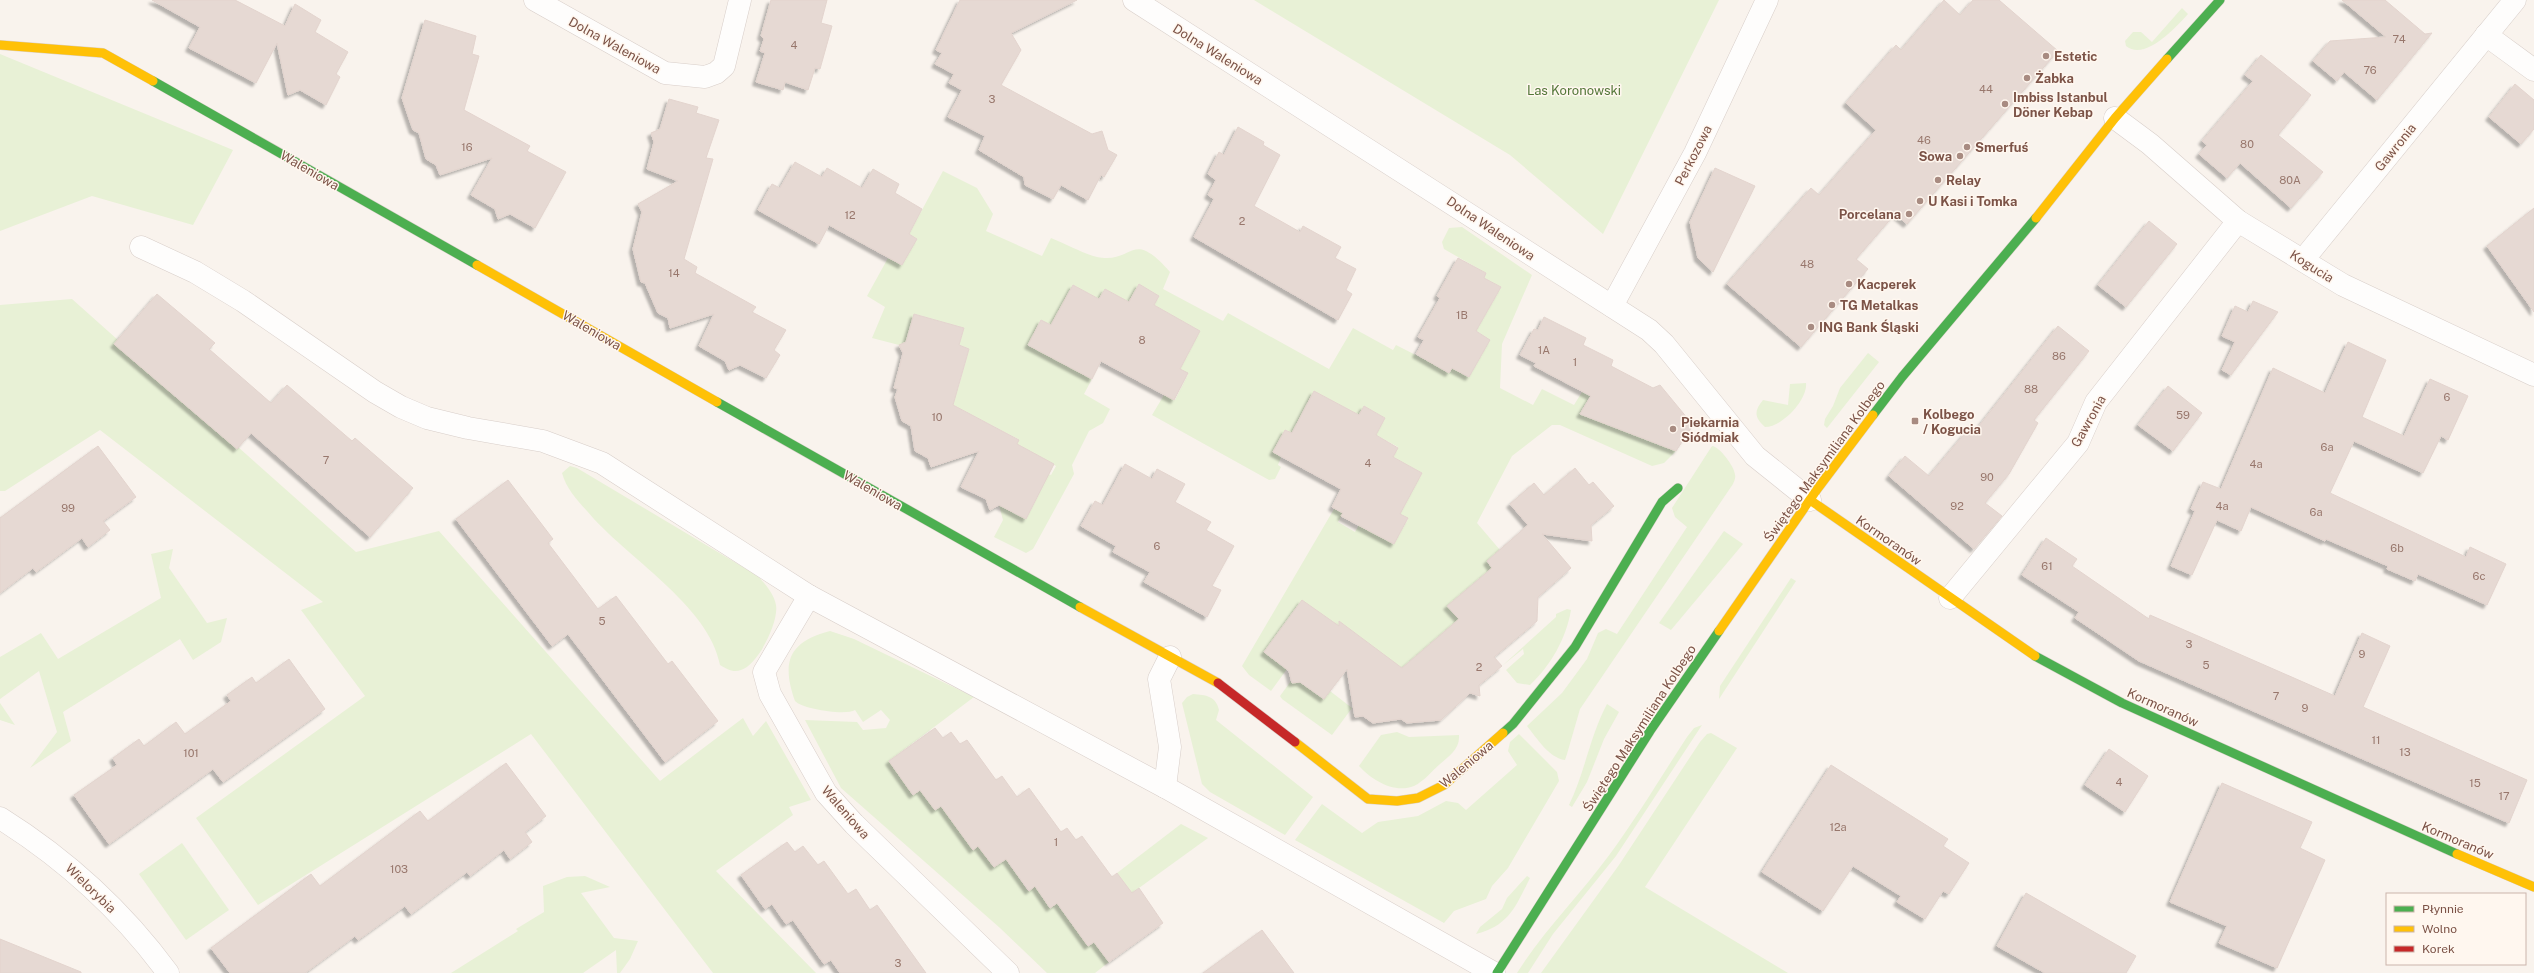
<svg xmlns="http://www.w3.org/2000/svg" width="2534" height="973" font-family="'Public Sans',sans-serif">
<defs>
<filter id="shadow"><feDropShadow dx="-3.5" dy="3.5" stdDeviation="1" flood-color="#0004"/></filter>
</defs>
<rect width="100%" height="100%" fill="#f9f3ed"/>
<g fill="#e8f1d6">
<polygon points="1254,0 1719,0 1603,234 1510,155"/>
<path d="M2182,8L2188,14C2177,26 2145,62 2126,46L2125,41L2133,32H2141L2152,42Z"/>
<polygon points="0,54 233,150 193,225 92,196 0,231"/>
<path d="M943,171L977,188L993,214L986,231L1042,256L1051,238C1066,244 1082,253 1097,257C1134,265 1130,226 1170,272L1163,289L1223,321L1228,313L1329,369L1353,328L1393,350L1396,345L1449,372L1452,368L1469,377L1481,356V334L1476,331L1501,287L1484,278L1486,273L1444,249L1442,242L1449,228L1462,227L1532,275L1502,344L1500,388L1533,405L1542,389L1574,405L1582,392L1590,396L1580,414L1676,451L1664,463L1652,466L1560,425H1552L1512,456L1477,523L1500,550L1487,561L1492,568L1448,606L1464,626L1409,674L1341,623L1333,634L1264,652L1287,669L1271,691L1249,675L1242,666L1334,509L1343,513L1338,522L1355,532L1359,525L1394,544L1408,519L1400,514L1422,473L1393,457L1398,447L1376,435L1385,418L1364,406L1359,415L1314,391L1292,433L1285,430L1273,452L1281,457L1278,465L1281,467L1275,479L1269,480L1152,415L1164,395L1175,400L1188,374L1180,369L1200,331L1154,305L1159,296L1139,284L1129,302L1105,289L1099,299L1073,285L1051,325L1041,320L1028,345L1092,379L1084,394L1110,409L1103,423L1089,431L1072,465L1074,474L1033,549L1026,553L994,537L1003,520L999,505L1026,519L1039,494L1044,472L1051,475L1056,466L1030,451L1012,453L1018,439L943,400L958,389L969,349L959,345L964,328L915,314L906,342L899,345L872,338L885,307L867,296L888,258L902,265L917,239L909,234Z"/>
<polygon points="72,299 356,552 439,531 660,781 743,718 753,736 766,721 811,800 789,807 793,815 716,871 816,973 713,973 531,734 258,905 196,818 365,696 301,610 323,602 100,430 5,491 0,491 0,305"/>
<polygon points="1868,353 1879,362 1827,428 1824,425 1825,419 1833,406 1840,388"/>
<path d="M1806,383C1808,399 1783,427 1765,427C1754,417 1754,411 1763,400L1788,405L1790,384Z"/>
<path d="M1712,446C1719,446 1735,467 1735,475C1736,478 1734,481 1733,484L1580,709L1567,754L1565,760C1549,758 1536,737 1527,726L1562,693L1587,659L1598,633L1606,629L1617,634L1687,527L1675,517L1672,508Z"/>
<path d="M570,466L577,468L758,576C765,584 774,594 776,605C779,622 758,665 741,670C733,673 727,669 720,665C709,605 625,557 587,511C577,500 566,488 562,473Z"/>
<polygon points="1724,531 1743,544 1671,630 1659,623"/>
<polygon points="173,549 169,568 207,623 227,618 221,642 193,660 180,639 63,712 71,741 30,768 57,732 39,671 0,699 0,657 41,633 58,659 161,598 151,554"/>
<polygon points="1791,578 1796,581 1719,699 1720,686"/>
<path d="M1567,609L1571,610C1566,639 1551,665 1530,685L1517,683L1506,670L1524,654L1523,649L1502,666L1556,617V614Z"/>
<path d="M830,631L854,639L974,697L889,761L913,795L920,790L935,810L941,806L973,850L978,846L994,867L1006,859L1028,891L1035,886L1050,908L1057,903L1088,946L1094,942L1109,962L1095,973H1047L1000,928L841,788L805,720L857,722L863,730L886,728L890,720L881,710L863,722L855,710C846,716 802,709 795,701C781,661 789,642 830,631Z"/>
<polygon points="1291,681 1292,683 1300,682 1324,699 1330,691 1352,708 1332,735 1282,699 1280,696"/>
<path d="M1193,694C1206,695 1216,696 1219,710L1216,720L1313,797L1285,835L1210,792L1202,784L1182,703L1187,697Z"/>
<polygon points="0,703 15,725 0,720"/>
<path d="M1607,704L1619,712L1604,739L1587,782L1572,807L1569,805C1585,772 1590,736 1607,704Z"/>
<path d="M1702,725L1616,856L1553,934L1528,973H1517C1544,930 1580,895 1610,854C1638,816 1662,775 1687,737L1694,728Z"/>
<path d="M1397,732L1409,737L1459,735C1460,749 1450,755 1440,764C1432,771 1423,782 1414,786C1394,794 1372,780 1359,766L1381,735Z"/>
<polygon points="1711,733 1737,748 1645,887 1788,973 1541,973 1619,865 1700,742 1707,734"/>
<polygon points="1519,734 1557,772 1559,781 1508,868 1492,886 1486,899 1454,911 1444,923 1295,840 1322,804 1362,833 1378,822 1418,816 1446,801 1458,803 1466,810 1517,765 1508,751 1510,742"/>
<polygon points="1181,824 1208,838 1132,893 1117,873"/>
<polygon points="182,843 229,910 186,940 139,874"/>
<polygon points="585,876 610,887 581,893 614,938 638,941 630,959 620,973 617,973 616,950 583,973 451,973 518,931 516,929 544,912 543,886 567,877"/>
<path d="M1527,876L1530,878C1516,906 1509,926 1476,934L1480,927L1502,909L1507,898Z"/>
</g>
<g fill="#e6d9d3" stroke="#e3d4ce" filter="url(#shadow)">
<polygon points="152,0 235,0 285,26 295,4 321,20 315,32 348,52 336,74 340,77 326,105 300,90 288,95 277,43 256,83 189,48 200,27"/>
<polygon points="771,0 827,0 821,23 832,26 820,69 815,68 808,90 785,82 783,90 756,82 765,53 760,51 764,39 761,36"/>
<polygon points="960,0 1077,0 1011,33 1021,50 1001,85 1092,134 1102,131 1108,150 1117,155 1104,177 1101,175 1088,200 1061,185 1053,199 1025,185 1024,177 979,150 985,136 948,117 962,90 949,83 954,74 935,64 942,53 936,50"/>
<polygon points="1944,0 1960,15 1973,0 1999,0 2058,51 1907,224 1895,214 1856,259 1868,269 1801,347 1727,284 1811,188 1819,195 1876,130 1846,103 1896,45 1901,50"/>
<polygon points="2342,0 2385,0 2425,34 2432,33 2377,100 2344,72 2337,81 2313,61 2330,41 2386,37"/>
<polygon points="425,20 476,36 472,54 479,56 464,110 530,146 527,151 566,172 535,228 510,214 498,219 495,209 471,195 492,158 440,175 436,165 426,159 419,133 413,130 402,98"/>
<polygon points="2261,55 2311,95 2278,135 2323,172 2291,208 2240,163 2227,178 2199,154 2207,145 2202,141 2253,81 2245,75"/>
<polygon points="2515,84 2534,100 2534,129 2521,144 2489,117"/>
<polygon points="669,99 698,107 696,113 719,120 706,158 713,159 684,259 697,267 695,273 756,307 752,312 786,330 774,350 780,355 766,378 740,365 729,370 725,361 699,346 714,314 670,328 668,318 658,313 645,283 641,282 633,249 642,212 638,204 678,181 647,169 654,142 651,133 660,129"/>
<polygon points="1238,127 1264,142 1263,145 1280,155 1254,206 1300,232 1303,226 1341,247 1335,258 1356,269 1346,290 1352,294 1338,320 1194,237 1214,199 1208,195 1216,180 1208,174 1219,152 1224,155"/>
<polygon points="795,162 822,177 827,168 862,188 873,169 899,184 895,193 922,209 909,234 917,239 902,265 829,225 819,244 758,210 772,184 780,188"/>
<polygon points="1715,168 1755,186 1713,272 1698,258 1690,222"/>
<polygon points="2534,208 2534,312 2487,246"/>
<polygon points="2149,221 2177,244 2126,307 2098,285"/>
<polygon points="1458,258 1486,273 1484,278 1501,287 1476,331 1490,340 1469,377 1452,368 1449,373 1416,354 1424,340 1418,337 1440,298 1437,296"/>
<polygon points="1139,284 1159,296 1154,305 1200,331 1180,369 1188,373 1174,400 1101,361 1092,379 1028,345 1041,320 1051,325 1073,285 1099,299 1105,289 1129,302"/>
<polygon points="157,294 215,343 209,349 271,403 287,385 352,441 355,438 413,488 370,537 251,433 237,449 114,344"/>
<polygon points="2253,301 2278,312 2231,375 2222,370 2235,342 2222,336 2235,306 2248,312"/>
<polygon points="914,314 964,328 959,345 969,349 953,405 1019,440 1017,444 1054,464 1026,519 999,505 990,510 986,499 961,487 979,451 931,467 928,458 915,451 911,426 902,421 895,397 898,389 894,388 903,353 899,345 906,342"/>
<polygon points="1544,317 1586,338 1583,345 1613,360 1611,366 1653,388 1660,385 1693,425 1676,451 1580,414 1591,396 1534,366 1536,363 1520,355 1534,329 1538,330"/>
<polygon points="2058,326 2089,351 2034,420 2038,423 2009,474 1985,503 2002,516 1974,549 1889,476 1905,456 1929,476 1966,432 1971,436"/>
<polygon points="2348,342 2386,360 2362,417 2404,436 2430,379 2468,396 2448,440 2441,436 2423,473 2354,441 2330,493 2466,557 2470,547 2506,564 2487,605 2418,574 2415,581 2387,569 2388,566 2326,539 2325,541 2251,507 2241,531 2217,520 2192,575 2171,566 2195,511 2191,509 2203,482 2221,489 2273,368 2325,393"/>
<polygon points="2168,386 2202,413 2173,451 2138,425"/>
<polygon points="1314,391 1359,415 1364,406 1385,418 1376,435 1398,448 1393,457 1422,473 1400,514 1408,518 1394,544 1341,516 1343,513 1332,507 1341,489 1273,452 1285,430 1292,433"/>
<polygon points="98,446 136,497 103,521 110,530 88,547 82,538 36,572 33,568 0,593 0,518"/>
<polygon points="1125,464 1152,479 1157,469 1185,484 1175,502 1211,522 1206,530 1234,546 1212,586 1221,590 1207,617 1144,582 1150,572 1113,552 1116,546 1081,526 1095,501 1103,505"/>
<polygon points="1575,468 1589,485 1593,482 1614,506 1591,525 1592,541 1542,534 1571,568 1538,597 1537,621 1494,657 1502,666 1479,685 1480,696 1470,693 1441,720 1407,723 1401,719 1373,723 1363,716 1355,717 1347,669 1324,699 1300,682 1292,683 1289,671 1264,652 1302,600 1339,626 1339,621 1402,668 1459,619 1447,606 1492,568 1487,561 1528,525 1510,504 1534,483 1544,495"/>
<polygon points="508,480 553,539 548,543 598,609 616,596 668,664 672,661 718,721 665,762 568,634 552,646 456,519"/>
<polygon points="2046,538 2077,559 2072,566 2149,619 2150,615 2335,696 2362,633 2390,646 2363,707 2527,780 2509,823 2139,661 2075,618 2079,612 2022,575"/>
<polygon points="289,659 325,709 223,782 213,769 109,844 74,795 117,765 113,758 139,739 144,746 176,722 185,734 231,701 227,695 252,677 256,683"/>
<polygon points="935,728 943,738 951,732 960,744 967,740 996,780 1002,776 1017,797 1029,788 1061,832 1067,828 1076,840 1082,836 1112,877 1117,873 1132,893 1139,888 1163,923 1109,962 1094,942 1088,946 1057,903 1050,908 1035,886 1029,891 1006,859 994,867 978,846 973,850 941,806 935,810 920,790 913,795 889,761"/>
<polygon points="2109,749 2148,776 2125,812 2085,785"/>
<polygon points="506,763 546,816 525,832 532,842 510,859 504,850 470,876 467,872 411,914 405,906 358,940 355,936 305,973 230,973 211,948 311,874 320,886 420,811 428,821"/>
<polygon points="1831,765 1948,839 1943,846 1969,863 1949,894 1943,891 1925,919 1897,902 1901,896 1853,866 1823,911 1762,872"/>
<polygon points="2222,783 2312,822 2300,848 2325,860 2277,968 2219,943 2227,926 2170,902"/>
<polygon points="787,842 795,852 803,846 818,865 824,861 848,894 856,889 870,910 877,905 926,973 840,973 831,960 824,964 793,920 786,924 772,904 765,909 741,875"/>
<polygon points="2026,893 2136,956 2126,973 2045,973 1997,946"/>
<polygon points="1262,930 1294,973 1203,973"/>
<polygon points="0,939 81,972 81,973 0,973"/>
</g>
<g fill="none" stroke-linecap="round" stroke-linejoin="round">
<g stroke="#d8cec9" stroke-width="23">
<g id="street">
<polyline points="535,0 665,73 705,77 716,73 724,66 740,0"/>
<polyline points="1134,0 1649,330 1664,344 1755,456 1810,500"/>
<polyline points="2486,35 2534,70"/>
<polyline points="2115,118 2150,144 2238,221 2343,285 2534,375"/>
<polyline points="141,247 195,272 243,301 375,392 401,407 427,418 468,428 543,441 602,463 809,596 1165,787 1494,973"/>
<polyline points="2303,260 2515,0"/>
<polyline points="1612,306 1695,153 1767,0"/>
<polyline points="809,596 764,672 770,694 826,793 854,824 1008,973"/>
<polyline points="1950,598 2078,443 2096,402 2238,221"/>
<polyline points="1165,787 1170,747 1159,679 1170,657"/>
<path d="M0,818C67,860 121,909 168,973"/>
</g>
</g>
<g stroke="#dad0ca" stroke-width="10">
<g id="fast">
<polyline points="2167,59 2220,0"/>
<polyline points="153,81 477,265"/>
<polyline points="717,402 1080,607"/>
<polyline points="1873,415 1902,377 2036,218"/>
<polyline points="2035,656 2122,703 2457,854"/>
<polyline points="1503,733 1513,724 1575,647 1662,502 1678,488"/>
<polyline points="1497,973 1650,731 1719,631"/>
</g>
</g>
<g stroke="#dad0ca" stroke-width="10">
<g id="slow">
<polyline points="0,45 103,53 153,81"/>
<polyline points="2036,218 2115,118 2167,59"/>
<polyline points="477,265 717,402"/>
<polyline points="1810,500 2035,656"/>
<polyline points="1080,607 1218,683"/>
<polyline points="1719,631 1818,488 1873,415"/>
<polyline points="1295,742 1368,799 1397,801 1418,798 1444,785 1503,733"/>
<polyline points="2457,854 2534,887"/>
</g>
</g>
<g stroke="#dad0ca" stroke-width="10">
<polyline id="jam" points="1218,683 1295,742"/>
</g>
<use href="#street" stroke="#fefdfc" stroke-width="22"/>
<use href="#fast" stroke="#4caf50" stroke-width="9"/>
<use href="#slow" stroke="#ffc107" stroke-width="9"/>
<use href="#jam" stroke="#c62828" stroke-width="9"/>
</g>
<g fill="#a88b81" stroke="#fff7ef" stroke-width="1.5">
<circle cx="2046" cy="56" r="4"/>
<circle cx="2027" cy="78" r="4"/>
<circle cx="2005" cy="104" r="4"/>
<circle cx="1967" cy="147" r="4"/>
<circle cx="1960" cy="156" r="4"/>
<circle cx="1938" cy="180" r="4"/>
<circle cx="1920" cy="201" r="4"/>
<circle cx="1909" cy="214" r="4"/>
<circle cx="1849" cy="284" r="4"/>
<circle cx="1832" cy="305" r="4"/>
<circle cx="1811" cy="327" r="4"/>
<rect x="1911" y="417" width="8" height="8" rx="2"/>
<circle cx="1673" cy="429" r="4"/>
</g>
<g text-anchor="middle" stroke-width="3" stroke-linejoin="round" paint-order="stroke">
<g font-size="11" fill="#98776c">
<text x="2399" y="43">74</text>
<text x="794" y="49">4</text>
<text x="2370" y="74">76</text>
<text x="1986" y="93">44</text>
<text x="992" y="103">3</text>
<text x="1924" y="144">46</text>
<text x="2247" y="148">80</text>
<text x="467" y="151">16</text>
<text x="2290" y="184">80A</text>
<text x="850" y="219">12</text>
<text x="1242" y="225">2</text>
<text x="1807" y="268">48</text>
<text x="674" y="277">14</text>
<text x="1462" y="319">1B</text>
<text x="1142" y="344">8</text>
<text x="1544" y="354">1A</text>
<text x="2059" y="360">86</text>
<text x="1575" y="366">1</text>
<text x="2031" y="393">88</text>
<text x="2447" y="401">6</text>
<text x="2183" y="419">59</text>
<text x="937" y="421">10</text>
<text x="2327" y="451">6a</text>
<text x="326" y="464">7</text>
<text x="1368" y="467">4</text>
<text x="2256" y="468">4a</text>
<text x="1987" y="481">90</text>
<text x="1957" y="510">92</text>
<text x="2222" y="510">4a</text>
<text x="68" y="512">99</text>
<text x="2316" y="516">6a</text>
<text x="1157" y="550">6</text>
<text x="2397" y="552">6b</text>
<text x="2047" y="570">61</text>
<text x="2479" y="580">6c</text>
<text x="602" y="625">5</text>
<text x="2189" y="648">3</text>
<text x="2362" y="658">9</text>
<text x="2206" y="669">5</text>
<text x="1479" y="671">2</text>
<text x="2276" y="700">7</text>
<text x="2305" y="712">9</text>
<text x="2376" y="744">11</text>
<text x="2405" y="756">13</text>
<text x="191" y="757">101</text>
<text x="2119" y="786">4</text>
<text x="2475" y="787">15</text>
<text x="2504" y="800">17</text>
<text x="1838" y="831">12a</text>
<text x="1056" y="846">1</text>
<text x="399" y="873">103</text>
<text x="898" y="967">3</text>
</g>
<g font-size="13" fill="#7c5347" stroke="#fff7ef">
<text transform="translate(615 45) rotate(29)" y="5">Dolna Waleniowa</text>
<text transform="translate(1218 54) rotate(32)" y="5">Dolna Waleniowa</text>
<text transform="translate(2395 147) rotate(-51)" y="5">Gawronia</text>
<text transform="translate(1693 155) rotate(-63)" y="5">Perkozowa</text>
<text transform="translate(310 170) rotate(30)" y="5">Waleniowa</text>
<text transform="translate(1491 228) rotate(34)" y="5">Dolna Waleniowa</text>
<text transform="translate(2312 266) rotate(32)" y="5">Kogucia</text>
<text transform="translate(592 330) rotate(30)" y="5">Waleniowa</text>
<text transform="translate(2088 421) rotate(-61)" y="5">Gawronia</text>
<text transform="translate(1824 461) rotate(-54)" y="5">Świętego Maksymiliana Kolbego</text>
<text transform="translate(873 490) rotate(30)" y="5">Waleniowa</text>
<text transform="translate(1889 540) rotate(35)" y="5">Kormoranów</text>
<text transform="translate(2163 707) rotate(24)" y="5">Kormoranów</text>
<text transform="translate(1639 728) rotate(-57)" y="5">Świętego Maksymiliana Kolbego</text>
<text transform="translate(1466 764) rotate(-40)" y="5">Waleniowa</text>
<text transform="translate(846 812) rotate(49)" y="5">Waleniowa</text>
<text transform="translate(2458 840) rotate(23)" y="5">Kormoranów</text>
<text transform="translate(91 888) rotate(44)" y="5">Wielorybia</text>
</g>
<g font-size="13" font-weight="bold" fill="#7c5347" stroke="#fff7ef" text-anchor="start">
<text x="2054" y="61">Estetic</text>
<text x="2035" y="83">Żabka</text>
<text x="2013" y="102">Imbiss Istanbul<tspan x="2013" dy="15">Döner Kebap</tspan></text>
<text x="1975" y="152">Smerfuś</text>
<text x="1952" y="161" text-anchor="end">Sowa</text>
<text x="1946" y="185">Relay</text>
<text x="1928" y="206">U Kasi i Tomka</text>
<text x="1901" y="219" text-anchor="end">Porcelana</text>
<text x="1857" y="289">Kacperek</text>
<text x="1840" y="310">TG Metalkas</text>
<text x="1819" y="332">ING Bank Śląski</text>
<text x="1923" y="419">Kolbego<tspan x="1923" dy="15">/ Kogucia</tspan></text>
<text x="1681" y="427">Piekarnia<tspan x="1681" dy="15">Siódmiak</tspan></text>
</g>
<g font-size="13" fill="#537738" stroke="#fff7ef">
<text x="1574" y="95">Las Koronowski</text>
</g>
</g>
<rect x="2386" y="893" width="140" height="72" fill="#fff7ef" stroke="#cbb5ac"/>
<rect x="2394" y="906" width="20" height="6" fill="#4caf50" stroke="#cbb5ac"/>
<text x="2422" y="913" font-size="12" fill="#7c5347">Płynnie</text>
<rect x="2394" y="926" width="20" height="6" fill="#ffc107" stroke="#cbb5ac"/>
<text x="2422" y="933" font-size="12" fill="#7c5347">Wolno</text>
<rect x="2394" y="946" width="20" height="6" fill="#c62828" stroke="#cbb5ac"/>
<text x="2422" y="953" font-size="12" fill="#7c5347">Korek</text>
</svg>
